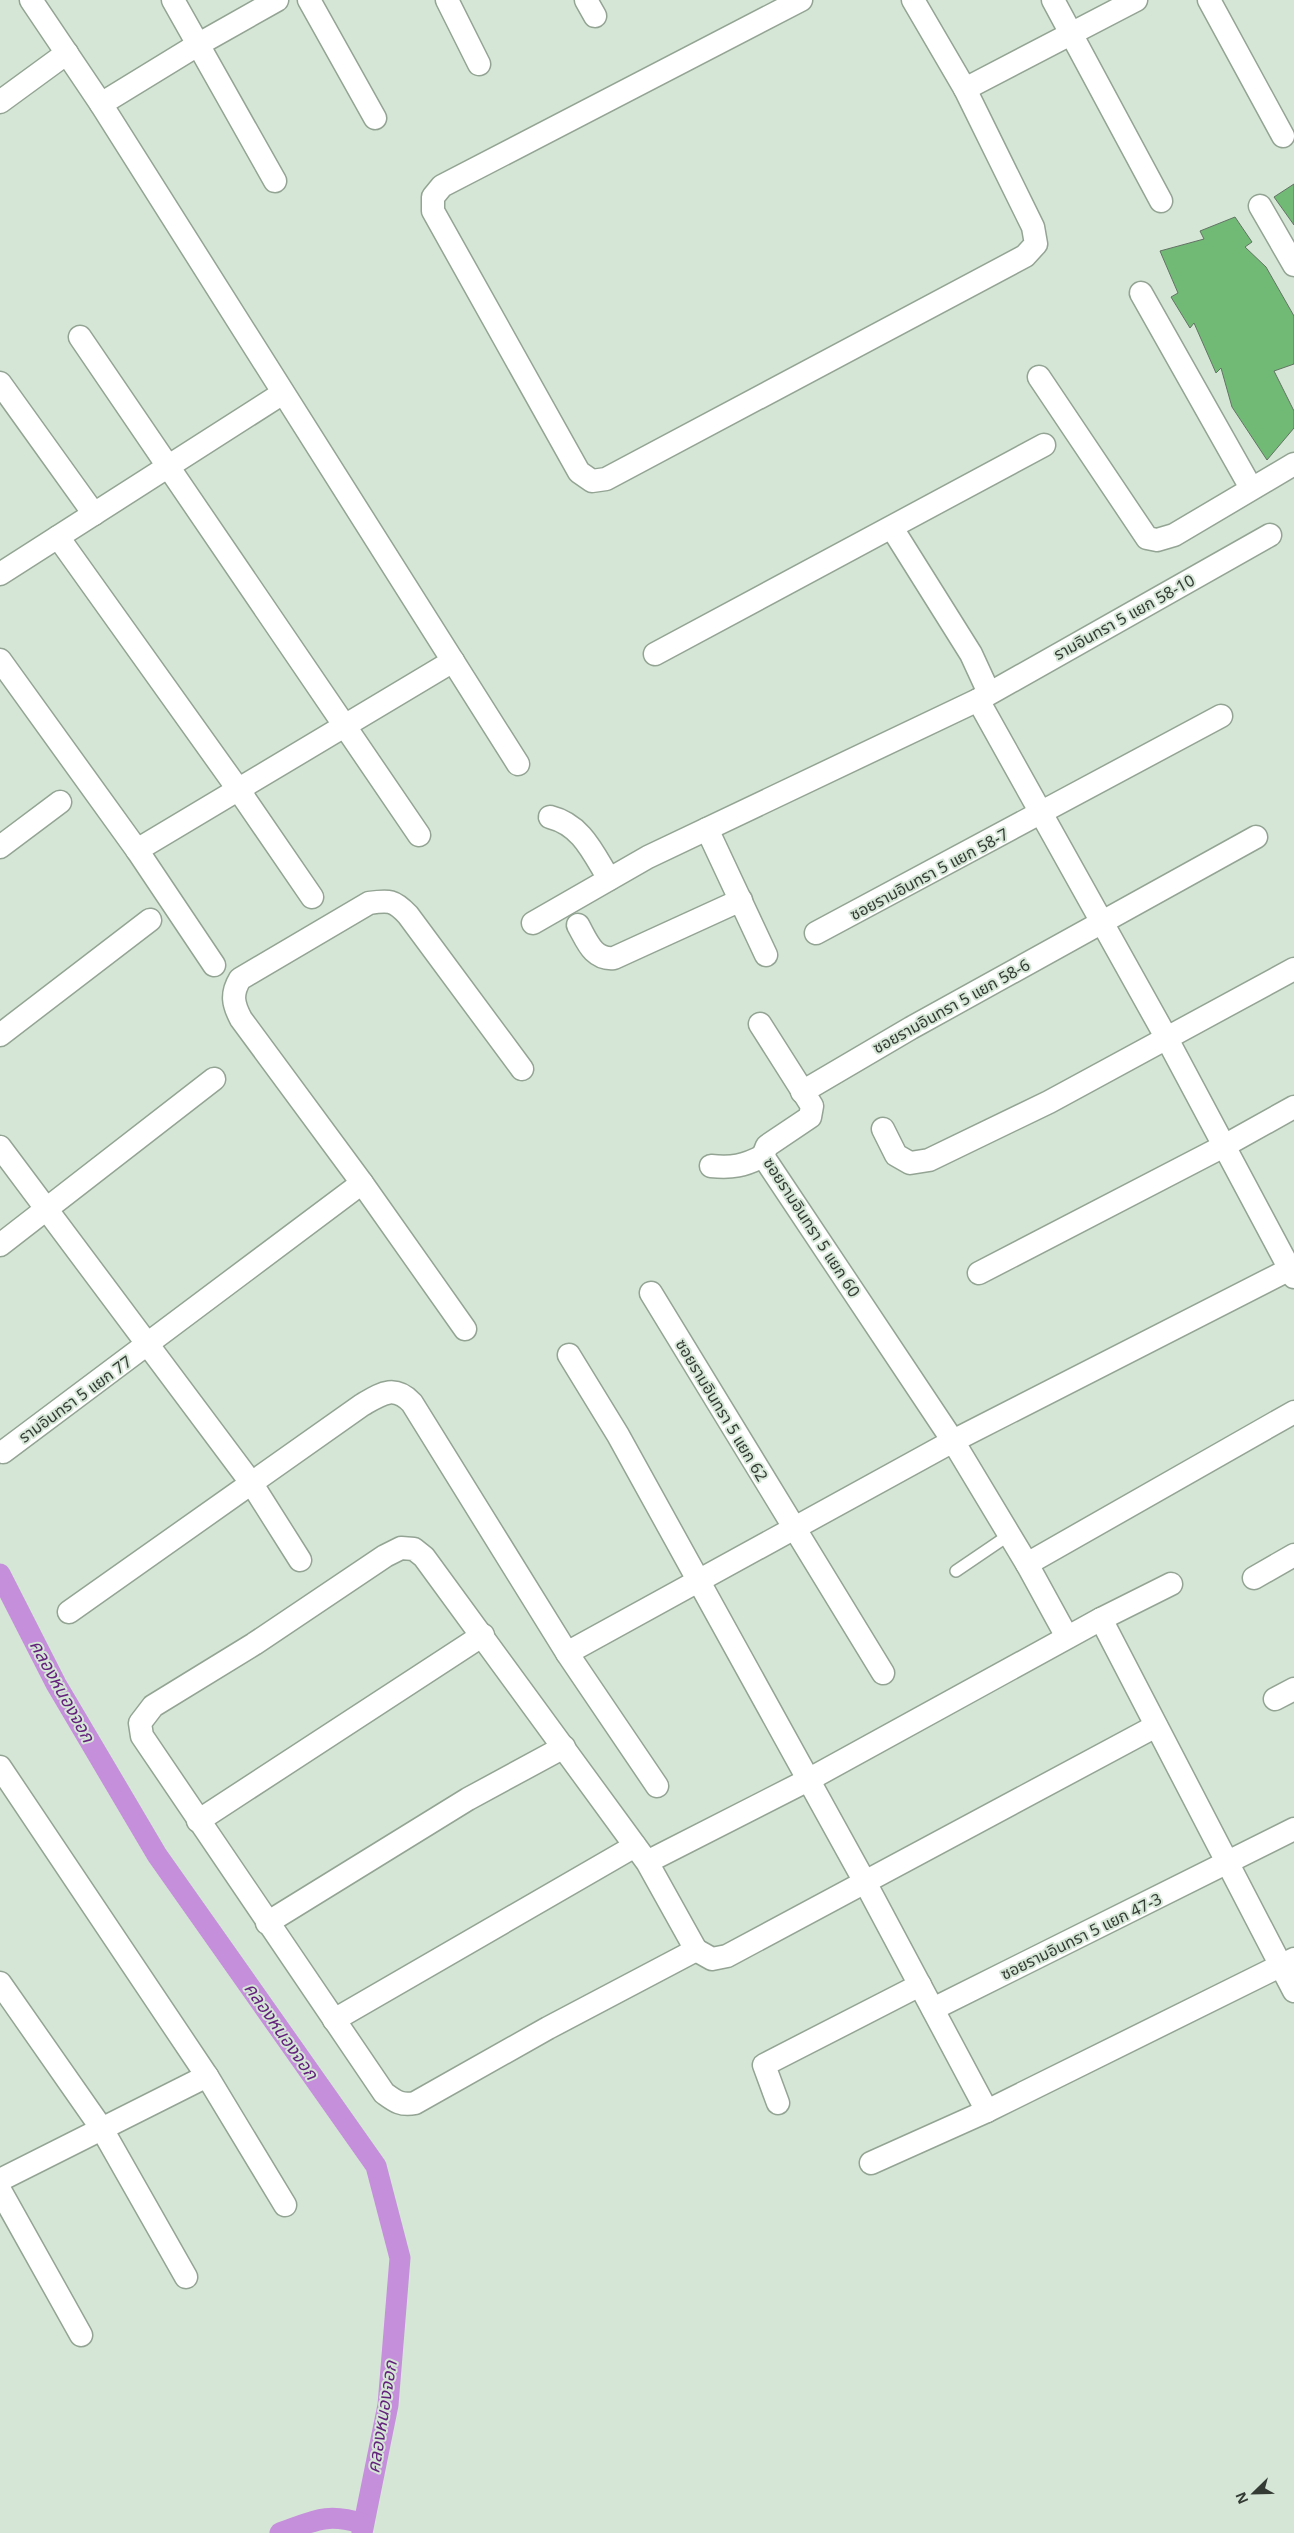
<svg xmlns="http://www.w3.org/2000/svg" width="1294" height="2533" font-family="'Noto Sans','Noto Sans Thai',sans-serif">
<rect width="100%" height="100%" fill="#d5e6d6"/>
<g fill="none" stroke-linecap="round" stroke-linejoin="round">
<g stroke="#c58fdc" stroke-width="21">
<polyline points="0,1574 56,1684 157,1855 376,2166 400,2258 388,2405 362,2533"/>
<path d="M280,2533C314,2521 327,2512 363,2524"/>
</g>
</g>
<g fill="#71ba76" stroke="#637364">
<polygon points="1294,184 1294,225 1274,197"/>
<polygon points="1235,217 1252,242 1245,247 1266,267 1294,316 1294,364 1274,371 1294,411 1294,428 1267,460 1232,407 1221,368 1216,373 1194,323 1190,328 1171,297 1178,293 1160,251 1204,239 1200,231"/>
</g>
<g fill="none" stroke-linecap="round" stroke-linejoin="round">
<g stroke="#94a494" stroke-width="14">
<polyline id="service" points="956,1571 1009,1535"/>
</g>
<g stroke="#94a494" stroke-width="25">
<g id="minor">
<polyline points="31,0 101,104 518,764"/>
<polyline points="173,0 275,181"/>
<polyline points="309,0 375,118"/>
<polyline points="447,0 479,64"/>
<polyline points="586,0 595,16"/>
<polyline points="801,0 442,186 433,197 433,211 579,472 592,481 606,479 1025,256 1036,244 1033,227 965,89 913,0"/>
<polyline points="1053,0 1161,201"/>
<polyline points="1209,0 1283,136"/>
<polyline points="965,89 1136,0"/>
<polyline points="0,102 67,53"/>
<polyline points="101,104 199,44 277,0"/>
<polyline points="1260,206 1294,265"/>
<polyline points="1141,293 1251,488"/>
<polyline points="80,337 419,835"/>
<polyline points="1039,377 1147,538 1157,540 1174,535 1294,464"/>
<polyline points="0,383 94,514"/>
<polyline points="892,528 971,654 989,693"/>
<polyline points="58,537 238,789 312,897"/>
<polyline points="0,574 283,393"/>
<polyline points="655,654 1044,445"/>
<polyline points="0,660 137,850 214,965"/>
<polyline points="978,700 1166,1037 1294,1277"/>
<path d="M550,817C582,825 593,853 609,879"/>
<polyline points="707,829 766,955"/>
<polyline points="0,847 60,802"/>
<polyline points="137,850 453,661"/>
<polyline points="533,923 648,857 978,700 1270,535"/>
<path d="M578,925C587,941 593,960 614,958L741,900"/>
<polyline points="816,933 1221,716"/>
<polyline points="760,1024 812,1106 810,1117 767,1146 763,1156 953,1441 1027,1564 1067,1637"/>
<polyline points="0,1035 150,920"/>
<polyline points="802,1092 911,1028 1256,837"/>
<polyline points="883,1129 896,1155 910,1163 929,1160 1049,1102 1294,969"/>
<polyline points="0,1147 252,1484 300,1560"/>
<path d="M711,1166C732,1168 744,1166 763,1156"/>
<polyline points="0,1245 214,1079"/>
<polyline points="979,1273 1224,1146 1294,1107"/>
<polyline points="651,1293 883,1673"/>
<path d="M465,1329L362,1183L241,1019C233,1004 231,994 240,979L369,903C389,900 394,900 408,915L522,1069"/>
<polyline points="569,1355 618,1435 866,1884 987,2111"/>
<polyline points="3,1452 362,1183"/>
<polyline points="1027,1564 1294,1412"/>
<polyline points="1254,1578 1294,1555"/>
<path d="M69,1612L362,1405C381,1394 394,1384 412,1403L567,1653L657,1786"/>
<polyline points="1101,1619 1294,1991"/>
<polyline points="567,1653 953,1441 1294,1267"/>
<polyline points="1275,1699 1294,1689"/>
<polyline points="0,1767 207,2076 285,2205"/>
<polyline points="198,1821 483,1635"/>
<path d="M647,1862L424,1557L414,1549L401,1548L385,1556L254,1644L153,1706L140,1723L142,1736L384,2093C395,2101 401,2106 415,2103L548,2028L696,1950L647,1862L808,1780L1101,1619L1171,1584"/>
<polyline points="267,1923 468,1799 564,1747"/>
<polyline points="696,1950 712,1959 727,1956 1156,1726"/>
<polyline points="0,1983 102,2129 186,2277"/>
<polyline points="933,2009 1294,1829"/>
<polyline points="334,2020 635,1846"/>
<polyline points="778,2103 764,2065 920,1985"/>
<polyline points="871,2163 987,2111 1294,1959"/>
<polyline points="0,2180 207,2076"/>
<polyline points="0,2190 81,2335"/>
</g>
</g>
<use href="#service" stroke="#fff" stroke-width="11"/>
<use href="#minor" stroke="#fff" stroke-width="22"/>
</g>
<g text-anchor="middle" stroke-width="4" stroke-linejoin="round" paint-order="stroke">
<g font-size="16" fill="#343b34" stroke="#d5e6d6">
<text transform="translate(1124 617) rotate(-29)" y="6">รามอินทรา 5 แยก 58-10</text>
<text transform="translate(929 874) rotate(-28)" y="6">ซอยรามอินทรา 5 แยก 58-7</text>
<text transform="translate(951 1006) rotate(-29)" y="6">ซอยรามอินทรา 5 แยก 58-6</text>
<text transform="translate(812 1227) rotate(57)" y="6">ซอยรามอินทรา 5 แยก 60</text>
<text transform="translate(75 1399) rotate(-36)" y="6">รามอินทรา 5 แยก 77</text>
<text transform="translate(722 1410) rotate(59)" y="6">ซอยรามอินทรา 5 แยก 62</text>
<text transform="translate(1081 1936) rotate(-26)" y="6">ซอยรามอินทรา 5 แยก 47-3</text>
</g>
<g font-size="18" font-style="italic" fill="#64227d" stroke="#d5e6d6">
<text transform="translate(62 1691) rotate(61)" y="6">คลองหนองจอก</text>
<text transform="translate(281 2031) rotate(55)" y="6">คลองหนองจอก</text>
<text transform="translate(382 2417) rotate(-81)" y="6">คลองหนองจอก</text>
</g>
</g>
<g transform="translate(1254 2493) rotate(247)" stroke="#d5e6d6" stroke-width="4" paint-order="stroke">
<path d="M0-4L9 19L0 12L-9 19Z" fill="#343b34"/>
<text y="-8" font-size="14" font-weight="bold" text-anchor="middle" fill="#343b34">N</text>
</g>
</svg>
